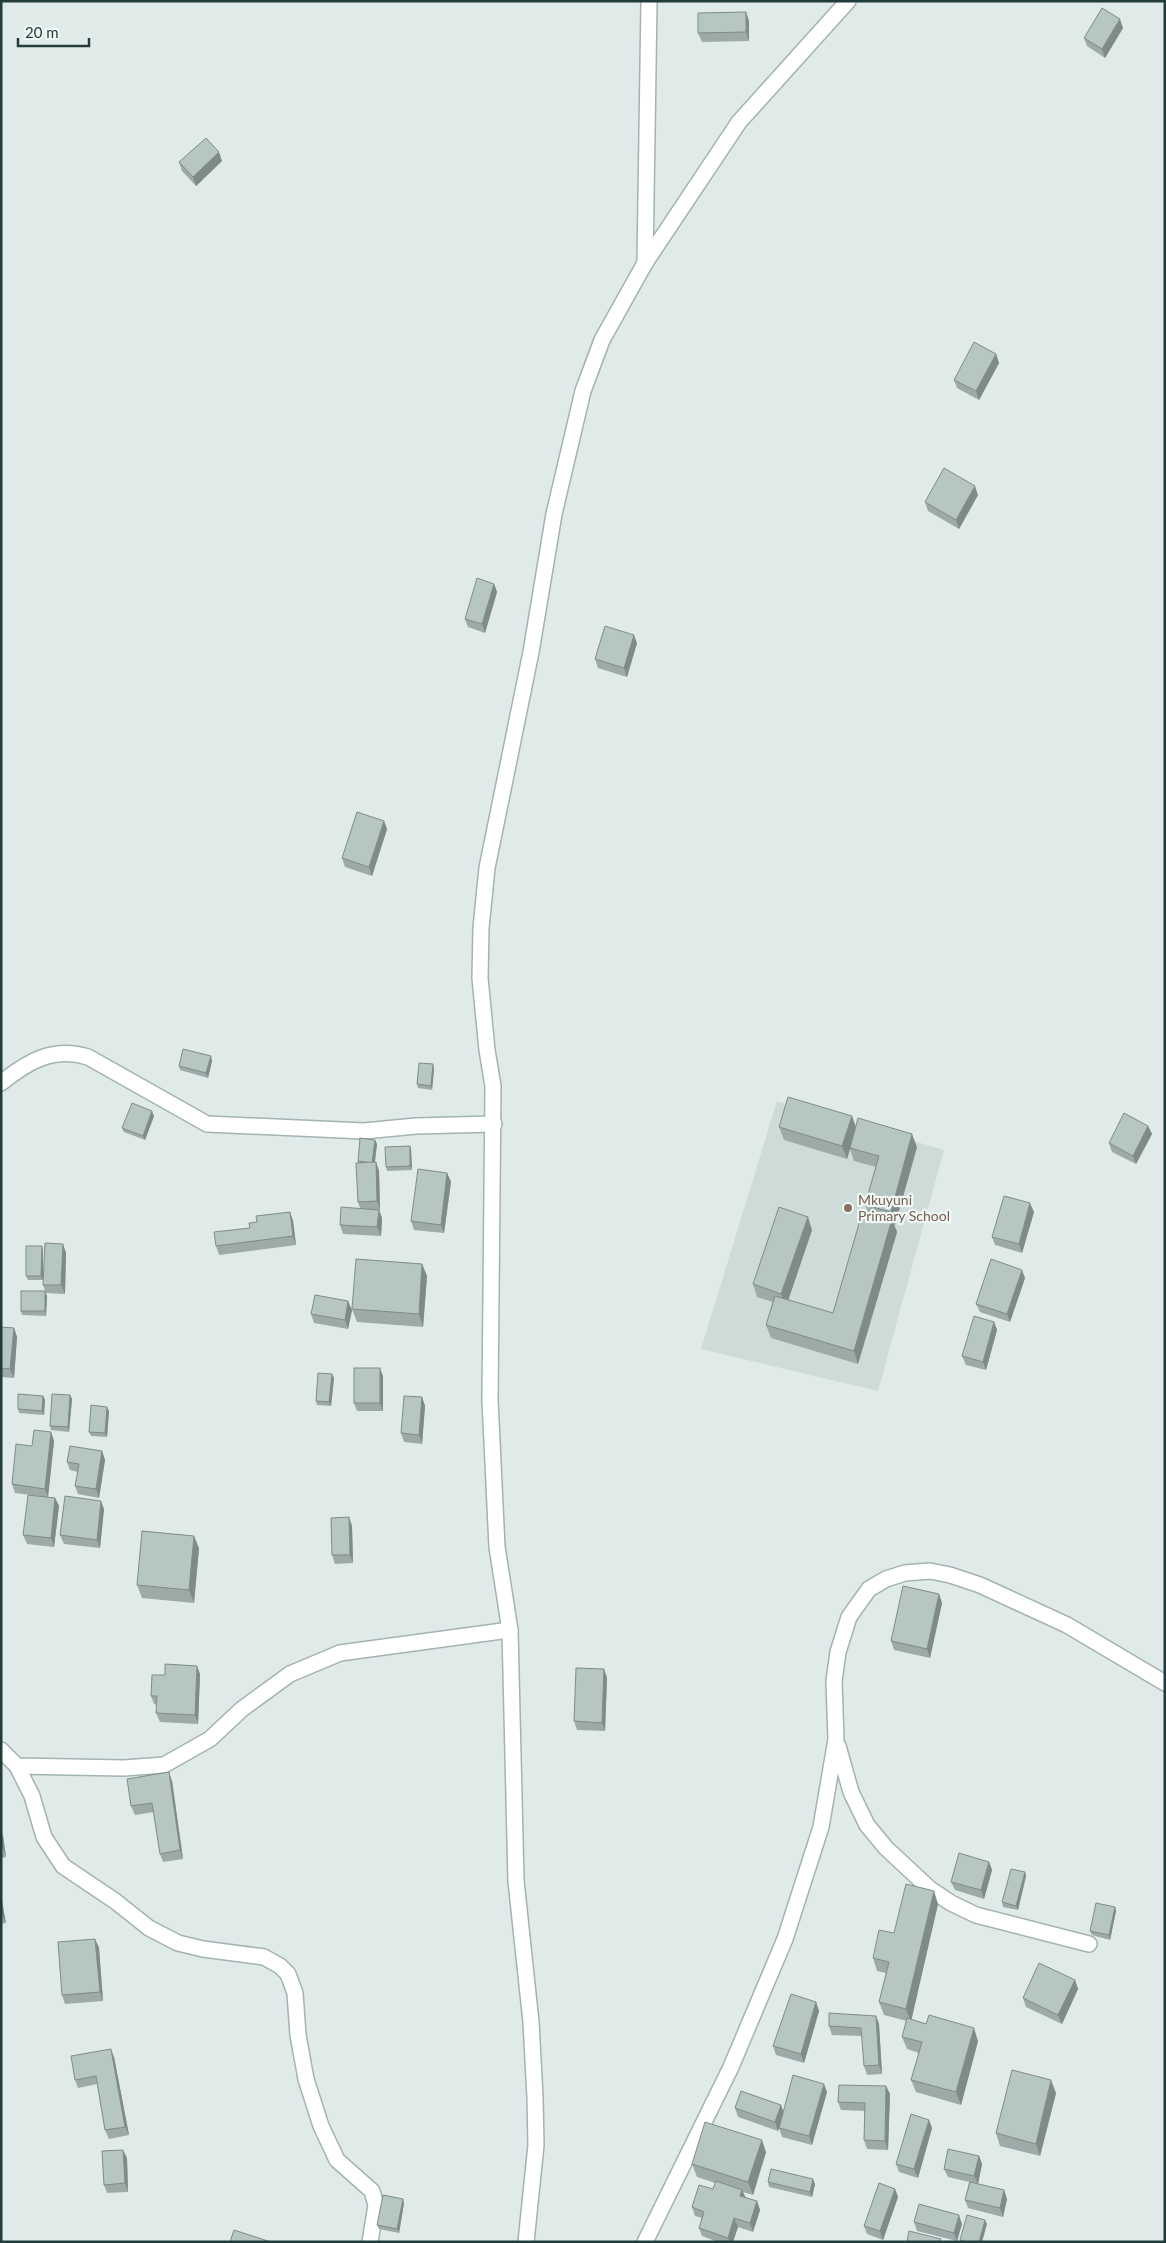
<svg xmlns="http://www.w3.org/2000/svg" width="1166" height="2243" font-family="Lato,sans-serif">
<rect width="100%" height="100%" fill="#e0ebe9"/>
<polygon fill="#cedbd8" points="777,1101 944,1150 878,1391 701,1349"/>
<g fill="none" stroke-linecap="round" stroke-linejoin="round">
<g stroke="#a3b3b1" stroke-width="18">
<g id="street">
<polyline points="645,263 649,1"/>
<path d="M1,1083C27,1062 53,1046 88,1057L207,1124L364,1131L416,1126L494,1124"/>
<polyline points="838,1746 851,1792 867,1825 886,1848 930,1889 951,1903 976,1915 1089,1944"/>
<polyline points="1,1750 17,1766 124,1768 164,1765 210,1739 242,1709 290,1674 340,1653 510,1630"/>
<polyline points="17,1766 32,1796 44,1837 63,1866 115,1901 149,1928 178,1943 203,1949 264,1957 280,1966 288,1974 295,1993 298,2035 306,2079 321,2126 337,2160 372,2191 376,2205 370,2242"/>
<polyline points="526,2242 536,2145 535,2097 531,2022 516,1881 510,1630 497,1547 490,1400 493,1086 487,1050 480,978 481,928 487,868 531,652 554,514 583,391 602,340 645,263 739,122 848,1"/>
<polyline points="645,2242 731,2067 785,1939 821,1827 836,1739 834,1681 838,1652 849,1617 869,1589 886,1579 905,1573 930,1571 950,1575 980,1585 1067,1625 1165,1683"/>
</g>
</g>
<use href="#street" stroke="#fff" stroke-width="15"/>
</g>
<g fill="#9caaa8">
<polygon points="746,12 749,21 749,41 702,42 698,33"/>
<polygon points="1123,28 1105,58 1087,46 1084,38"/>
<polygon points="222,161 196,186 182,171 179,162"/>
<polygon points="996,354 999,363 979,400 957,388 954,380"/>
<polygon points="978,495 959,529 928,511 925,502"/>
<polygon points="494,584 497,592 485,633 468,627 465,619"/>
<polygon points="637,643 627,677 598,668 595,659"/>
<polygon points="384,821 387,829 372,876 345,867 342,858"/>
<polygon points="212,1061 208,1078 180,1070 179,1066"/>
<polygon points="434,1069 432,1090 418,1088 417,1084"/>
<polygon points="154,1116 145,1140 124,1132 122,1128"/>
<polygon points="852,1116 856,1127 917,1147 895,1225 894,1225 897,1232 858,1364 771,1338 766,1325 773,1302 757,1297 753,1284 812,1230 788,1300 833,1313 868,1212 865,1205 876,1167 854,1161 850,1149 847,1159 784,1140 779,1127"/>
<polygon points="1148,1126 1152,1134 1136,1164 1112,1152 1109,1143"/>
<polygon points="375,1140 377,1144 375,1162 376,1162 379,1171 380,1210 379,1210 382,1218 381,1236 343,1234 340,1225 360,1208 358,1202 358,1161"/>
<polygon points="410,1146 411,1150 412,1170 387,1171 386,1167"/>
<polygon points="447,1173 451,1182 444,1233 414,1230 411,1221"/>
<polygon points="290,1212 293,1221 296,1245 219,1255 216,1246 250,1228 257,1222"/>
<polygon points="1034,1212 1022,1253 995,1245 992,1237"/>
<polygon points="63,1244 66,1253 65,1294 46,1293 43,1285"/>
<polygon points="43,1250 43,1280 28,1280 26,1276"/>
<polygon points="422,1264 427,1276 423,1327 357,1322 352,1309"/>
<polygon points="1025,1278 1010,1322 980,1312 976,1304"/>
<polygon points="47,1296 46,1316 22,1315 21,1311"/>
<polygon points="352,1310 348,1329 314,1323 311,1314"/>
<polygon points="994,1322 997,1330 986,1370 966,1365 962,1356"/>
<polygon points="1,1327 14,1328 17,1337 14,1378 1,1377"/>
<polygon points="383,1376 383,1411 357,1411 354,1403"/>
<polygon points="334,1378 331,1406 317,1405 316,1401"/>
<polygon points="70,1395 72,1399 69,1432 51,1430 50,1426"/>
<polygon points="43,1396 45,1400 44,1415 19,1413 18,1409"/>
<polygon points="422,1397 425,1406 422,1444 404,1442 401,1433"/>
<polygon points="109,1411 107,1437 91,1436 89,1432"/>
<polygon points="51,1432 54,1441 48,1497 55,1498 59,1506 54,1547 27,1544 23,1535 40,1496 15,1493 12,1484 32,1446"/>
<polygon points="102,1451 105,1460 99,1498 78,1494 75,1486 78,1472 70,1470 67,1462"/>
<polygon points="104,1509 100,1548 64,1544 60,1535"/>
<polygon points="349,1517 352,1526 353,1563 335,1564 332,1555"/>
<polygon points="199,1548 194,1603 142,1598 137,1585"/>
<polygon points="939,1594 942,1603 930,1658 894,1650 891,1641"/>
<polygon points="604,1669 607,1678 605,1731 577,1730 574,1721"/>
<polygon points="200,1674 198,1724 160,1722 156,1713 157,1705 154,1704 151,1696 165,1675"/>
<polygon points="172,1781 183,1859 163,1862 160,1854 154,1812 135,1815 131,1806"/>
<polygon points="1,1831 3,1836 6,1857 1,1858"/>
<polygon points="989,1862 992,1870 984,1899 955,1890 951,1882"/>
<polygon points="1025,1872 1026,1876 1018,1910 1003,1907 1002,1902"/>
<polygon points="1,1896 6,1923 1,1924"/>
<polygon points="938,1904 911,2019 978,2041 961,2105 916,2092 911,2080 919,2053 907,2049 902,2037 907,2021 884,2015 879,2002 886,1973 877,1971 873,1958"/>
<polygon points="1115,1907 1116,1911 1110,1940 1092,1935 1090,1931"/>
<polygon points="95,1939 99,1948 103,2001 65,2004 62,1995"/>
<polygon points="1075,1980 1078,1989 1062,2024 1026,2007 1023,1998"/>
<polygon points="816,2002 819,2011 804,2063 776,2055 773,2046"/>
<polygon points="876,2016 879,2024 882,2074 867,2075 864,2066 862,2036 832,2035 829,2026"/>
<polygon points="114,2057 129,2135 109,2139 105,2130 97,2084 78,2088 75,2080"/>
<polygon points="886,2086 890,2094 888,2150 867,2149 864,2140 865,2111 841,2110 838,2102"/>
<polygon points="827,2092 812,2145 782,2137 779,2128 778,2131 738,2117 735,2108 781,2105 783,2111"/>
<polygon points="1056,2093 1040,2156 1000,2146 996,2133"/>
<polygon points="932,2128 918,2178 899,2172 896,2164"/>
<polygon points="766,2152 753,2195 743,2192 745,2197 757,2201 760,2210 753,2232 738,2227 733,2242 718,2242 702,2236 699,2228 702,2218 695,2216 692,2207 713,2189 715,2183 697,2177 692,2164"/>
<polygon points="979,2156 982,2164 978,2184 1004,2190 1007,2199 1003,2217 968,2208 965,2200 969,2182 948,2177 944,2169"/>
<polygon points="127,2158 128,2192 107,2193 104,2185"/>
<polygon points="768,2182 815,2184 812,2197 769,2187"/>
<polygon points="895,2189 898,2197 883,2240 867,2234 864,2226"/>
<polygon points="404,2203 399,2233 379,2229 377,2225"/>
<polygon points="914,2222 962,2224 957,2241 917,2231"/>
</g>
<g fill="#7f8b88">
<polygon points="746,12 749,21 749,41 746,32"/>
<polygon points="1120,19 1123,28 1105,58 1102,49"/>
<polygon points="219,152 222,161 196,186 193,177"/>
<polygon points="996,354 999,363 979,400 976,391"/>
<polygon points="975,486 978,495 959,529 956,520"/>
<polygon points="494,584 497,592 485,633 482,624"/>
<polygon points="634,635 637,643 627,677 624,668"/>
<polygon points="384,821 387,829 372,876 369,867"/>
<polygon points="211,1056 212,1061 208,1078 206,1073"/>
<polygon points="433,1064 434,1069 432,1090 431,1086"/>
<polygon points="152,1111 154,1116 145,1140 143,1136"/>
<polygon points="852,1116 856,1129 847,1159 842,1146"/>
<polygon points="1148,1126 1152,1134 1136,1164 1133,1156"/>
<polygon points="912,1134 917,1147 895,1225 891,1212"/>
<polygon points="375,1140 377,1144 374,1167 372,1163"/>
<polygon points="410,1146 411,1150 412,1170 410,1166"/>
<polygon points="376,1162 379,1171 380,1210 377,1201"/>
<polygon points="447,1173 451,1182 444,1233 441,1225"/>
<polygon points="1030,1203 1034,1212 1022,1253 1019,1244"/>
<polygon points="379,1210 382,1218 381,1236 377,1227"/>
<polygon points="290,1212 293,1221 296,1245 293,1236"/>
<polygon points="808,1217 812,1230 786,1307 781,1294"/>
<polygon points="892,1219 897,1232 858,1364 854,1351"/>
<polygon points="63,1244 66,1253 65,1294 61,1285"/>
<polygon points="42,1246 43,1250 43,1280 41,1276"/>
<polygon points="422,1264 427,1276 423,1327 419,1314"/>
<polygon points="1022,1270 1025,1278 1010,1322 1007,1314"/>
<polygon points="45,1291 47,1296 46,1316 45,1311"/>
<polygon points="348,1301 352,1310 348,1329 345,1320"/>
<polygon points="994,1322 997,1330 986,1370 983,1362"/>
<polygon points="14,1328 17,1337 14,1378 10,1369"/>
<polygon points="380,1368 383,1376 383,1411 380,1403"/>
<polygon points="332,1374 334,1378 331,1406 329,1402"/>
<polygon points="70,1395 72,1399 69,1432 68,1427"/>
<polygon points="43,1396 45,1400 44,1415 42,1411"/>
<polygon points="422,1397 425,1406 422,1444 419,1435"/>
<polygon points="107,1407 109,1411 107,1437 105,1433"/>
<polygon points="51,1432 54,1441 48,1497 45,1489"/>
<polygon points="102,1451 105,1460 99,1498 96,1489"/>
<polygon points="55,1498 59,1506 54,1547 51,1538"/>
<polygon points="101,1501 104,1509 100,1548 97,1540"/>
<polygon points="349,1517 352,1526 353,1563 350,1555"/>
<polygon points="194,1536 199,1548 194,1603 189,1590"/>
<polygon points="939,1594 942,1603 930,1658 927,1649"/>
<polygon points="197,1666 200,1674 198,1724 195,1715"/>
<polygon points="604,1669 607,1678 605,1731 602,1723"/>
<polygon points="169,1772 172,1781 183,1859 180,1850"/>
<polygon points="1,1831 3,1836 6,1857 3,1848"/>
<polygon points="989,1862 992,1870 984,1899 981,1890"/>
<polygon points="1025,1872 1026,1876 1018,1910 1016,1906"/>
<polygon points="934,1891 938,1904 911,2022 906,2009"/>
<polygon points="1,1896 6,1923 2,1915 1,1907"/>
<polygon points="1115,1907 1116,1911 1110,1940 1109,1935"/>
<polygon points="95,1939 99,1948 103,2001 100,1992"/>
<polygon points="1075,1980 1078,1989 1062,2024 1058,2015"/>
<polygon points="816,2002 819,2011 804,2063 801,2054"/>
<polygon points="876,2016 879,2024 882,2074 879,2065"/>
<polygon points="974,2028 978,2041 961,2105 956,2092"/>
<polygon points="111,2049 114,2057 129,2135 125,2127"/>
<polygon points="1051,2080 1056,2093 1040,2156 1036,2144"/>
<polygon points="824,2084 827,2092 812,2145 809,2136"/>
<polygon points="886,2086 890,2094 888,2150 885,2141"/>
<polygon points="781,2105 784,2114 778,2131 775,2122"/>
<polygon points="929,2120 932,2128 918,2178 914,2169"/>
<polygon points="762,2140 766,2152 753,2195 748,2182"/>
<polygon points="123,2150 127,2158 128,2192 125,2183"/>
<polygon points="979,2156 982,2164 978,2184 974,2176"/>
<polygon points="813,2179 815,2184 812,2197 810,2192"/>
<polygon points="895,2189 898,2197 883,2240 880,2231"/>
<polygon points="742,2190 746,2198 740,2196"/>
<polygon points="1004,2190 1007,2199 1003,2217 1000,2208"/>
<polygon points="403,2199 404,2203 399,2233 397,2229"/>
<polygon points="757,2201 760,2210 753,2232 750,2223"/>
<polygon points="959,2215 962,2224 957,2241 954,2233"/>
<polygon points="734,2218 738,2227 733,2242 730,2242 728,2238"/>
<polygon points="985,2220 987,2224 982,2242 979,2242"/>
</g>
<g fill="#b5c6c3" stroke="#7f8b88">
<polygon points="1102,8 1120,19 1102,49 1084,38"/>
<polygon points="746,12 746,32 698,33 698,13"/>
<polygon points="206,138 219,152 193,177 179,162"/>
<polygon points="974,342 996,354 976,391 954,380"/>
<polygon points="944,468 975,486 956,520 925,502"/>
<polygon points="477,578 494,584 482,624 465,619"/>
<polygon points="605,626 634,635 624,668 595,659"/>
<polygon points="357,812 384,821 369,867 342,858"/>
<polygon points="183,1049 211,1056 206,1073 179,1066"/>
<polygon points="419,1063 433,1064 431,1086 417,1084"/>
<polygon points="788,1097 852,1116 842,1146 779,1127"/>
<polygon points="132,1103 152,1111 143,1136 122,1128"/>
<polygon points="1124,1113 1148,1126 1133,1156 1109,1143"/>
<polygon points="858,1118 912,1134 891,1212 865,1205 879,1156 850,1148"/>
<polygon points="360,1138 375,1140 372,1163 358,1161"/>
<polygon points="410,1146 410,1166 386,1167 385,1147"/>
<polygon points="376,1162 377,1201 358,1202 356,1163"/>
<polygon points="418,1169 447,1173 441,1225 411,1221"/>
<polygon points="1004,1196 1030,1203 1019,1244 992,1237"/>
<polygon points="341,1207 379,1210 377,1227 340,1225"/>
<polygon points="779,1207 808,1217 781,1294 753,1284"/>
<polygon points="863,1210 892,1219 854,1351 766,1325 775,1296 833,1313"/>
<polygon points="290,1212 293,1236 216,1246 214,1232 250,1228 249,1223 257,1222 256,1216"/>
<polygon points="45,1243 63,1244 61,1285 43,1285"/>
<polygon points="26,1246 42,1246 41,1276 26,1276"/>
<polygon points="356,1259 422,1264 419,1314 352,1309"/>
<polygon points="991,1259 1022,1270 1007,1314 976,1304"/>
<rect x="21" y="1291" width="24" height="20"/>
<polygon points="315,1295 348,1301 345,1320 311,1314"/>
<polygon points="974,1316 994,1322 983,1362 962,1356"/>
<polygon points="1,1327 14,1328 10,1369 1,1368"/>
<rect x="354" y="1368" width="26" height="35"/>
<polygon points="318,1373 332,1374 329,1402 316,1401"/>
<polygon points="18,1394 43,1396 42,1411 18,1409"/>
<polygon points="52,1394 70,1395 68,1427 50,1426"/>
<polygon points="404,1396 422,1397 419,1435 401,1433"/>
<polygon points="91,1405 107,1407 105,1433 89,1432"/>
<polygon points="34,1430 51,1432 45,1489 12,1484 16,1444 32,1446"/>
<polygon points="70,1446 102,1451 96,1489 75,1486 79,1464 67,1462"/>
<polygon points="28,1495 55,1498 51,1538 23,1535"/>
<polygon points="65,1496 101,1501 97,1540 60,1535"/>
<polygon points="349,1517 350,1555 332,1555 331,1518"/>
<polygon points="142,1531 194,1536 189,1590 137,1585"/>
<polygon points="903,1586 939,1594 927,1649 891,1641"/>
<polygon points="165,1664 197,1666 195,1715 156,1713 157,1696 151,1696 152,1675 165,1675"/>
<polygon points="576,1668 604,1669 602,1723 574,1721"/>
<polygon points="169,1772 180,1850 160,1854 152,1803 131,1806 127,1779"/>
<polygon points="1,1837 3,1848 1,1848"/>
<polygon points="959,1853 989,1862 981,1890 951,1882"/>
<polygon points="1011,1869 1025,1872 1016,1906 1002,1902"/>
<polygon points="906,1884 934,1891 906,2009 879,2002 889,1962 873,1958 879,1930 894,1933"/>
<polygon points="1096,1903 1115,1907 1109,1935 1090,1931"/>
<polygon points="95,1939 100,1992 62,1995 58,1942"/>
<polygon points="1039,1963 1075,1980 1058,2015 1023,1998"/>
<polygon points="791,1994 816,2002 801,2054 773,2046"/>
<polygon points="829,2013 876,2016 879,2065 864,2066 861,2028 829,2026"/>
<polygon points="929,2015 974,2028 956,2092 911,2080 922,2042 902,2037 907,2018 926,2024"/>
<polygon points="111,2049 125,2127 105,2130 96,2076 75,2080 71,2056"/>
<polygon points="1012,2070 1051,2080 1036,2144 996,2133"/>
<polygon points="793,2075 824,2084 809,2136 779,2128"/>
<polygon points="839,2085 886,2086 885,2141 864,2140 865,2103 838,2102"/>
<polygon points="741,2091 781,2105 775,2122 735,2108"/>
<polygon points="911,2114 929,2120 914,2169 896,2164"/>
<polygon points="705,2122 762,2140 748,2182 692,2164"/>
<polygon points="948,2149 979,2156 974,2176 944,2169"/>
<polygon points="123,2150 125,2183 104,2185 102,2151"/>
<polygon points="771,2169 813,2179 810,2192 768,2182"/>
<polygon points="716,2181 742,2190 740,2196 757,2201 750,2223 734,2218 728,2238 699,2228 704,2212 692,2207 699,2185 713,2189"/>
<polygon points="970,2182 1004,2190 1000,2208 965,2200"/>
<polygon points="879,2183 895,2189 880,2231 864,2226"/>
<polygon points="383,2195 403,2199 397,2229 377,2225"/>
<polygon points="919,2204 959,2215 954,2233 914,2222"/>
<polygon points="967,2215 985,2220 979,2242 967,2242 960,2240"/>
<polygon points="234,2230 271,2242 230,2242"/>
<polygon points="909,2231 941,2239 940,2242 907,2242"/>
</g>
<circle fill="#8d6e63" stroke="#f0f8f6" stroke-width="2" cx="848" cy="1208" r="5"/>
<g text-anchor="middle" stroke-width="4.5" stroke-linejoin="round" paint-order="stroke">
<g font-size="14" fill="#785e54" stroke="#f0f8f6" text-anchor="start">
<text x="858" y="1205">Mkuyuni<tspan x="858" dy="16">Primary School</tspan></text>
</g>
</g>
<rect width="1166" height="2243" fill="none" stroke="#213c3b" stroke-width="5"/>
<path d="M18 38v8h71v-8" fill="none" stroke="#213c3b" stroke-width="2.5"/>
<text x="25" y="38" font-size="15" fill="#213c3b" stroke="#f0f8f6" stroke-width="4" paint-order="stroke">20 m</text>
</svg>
